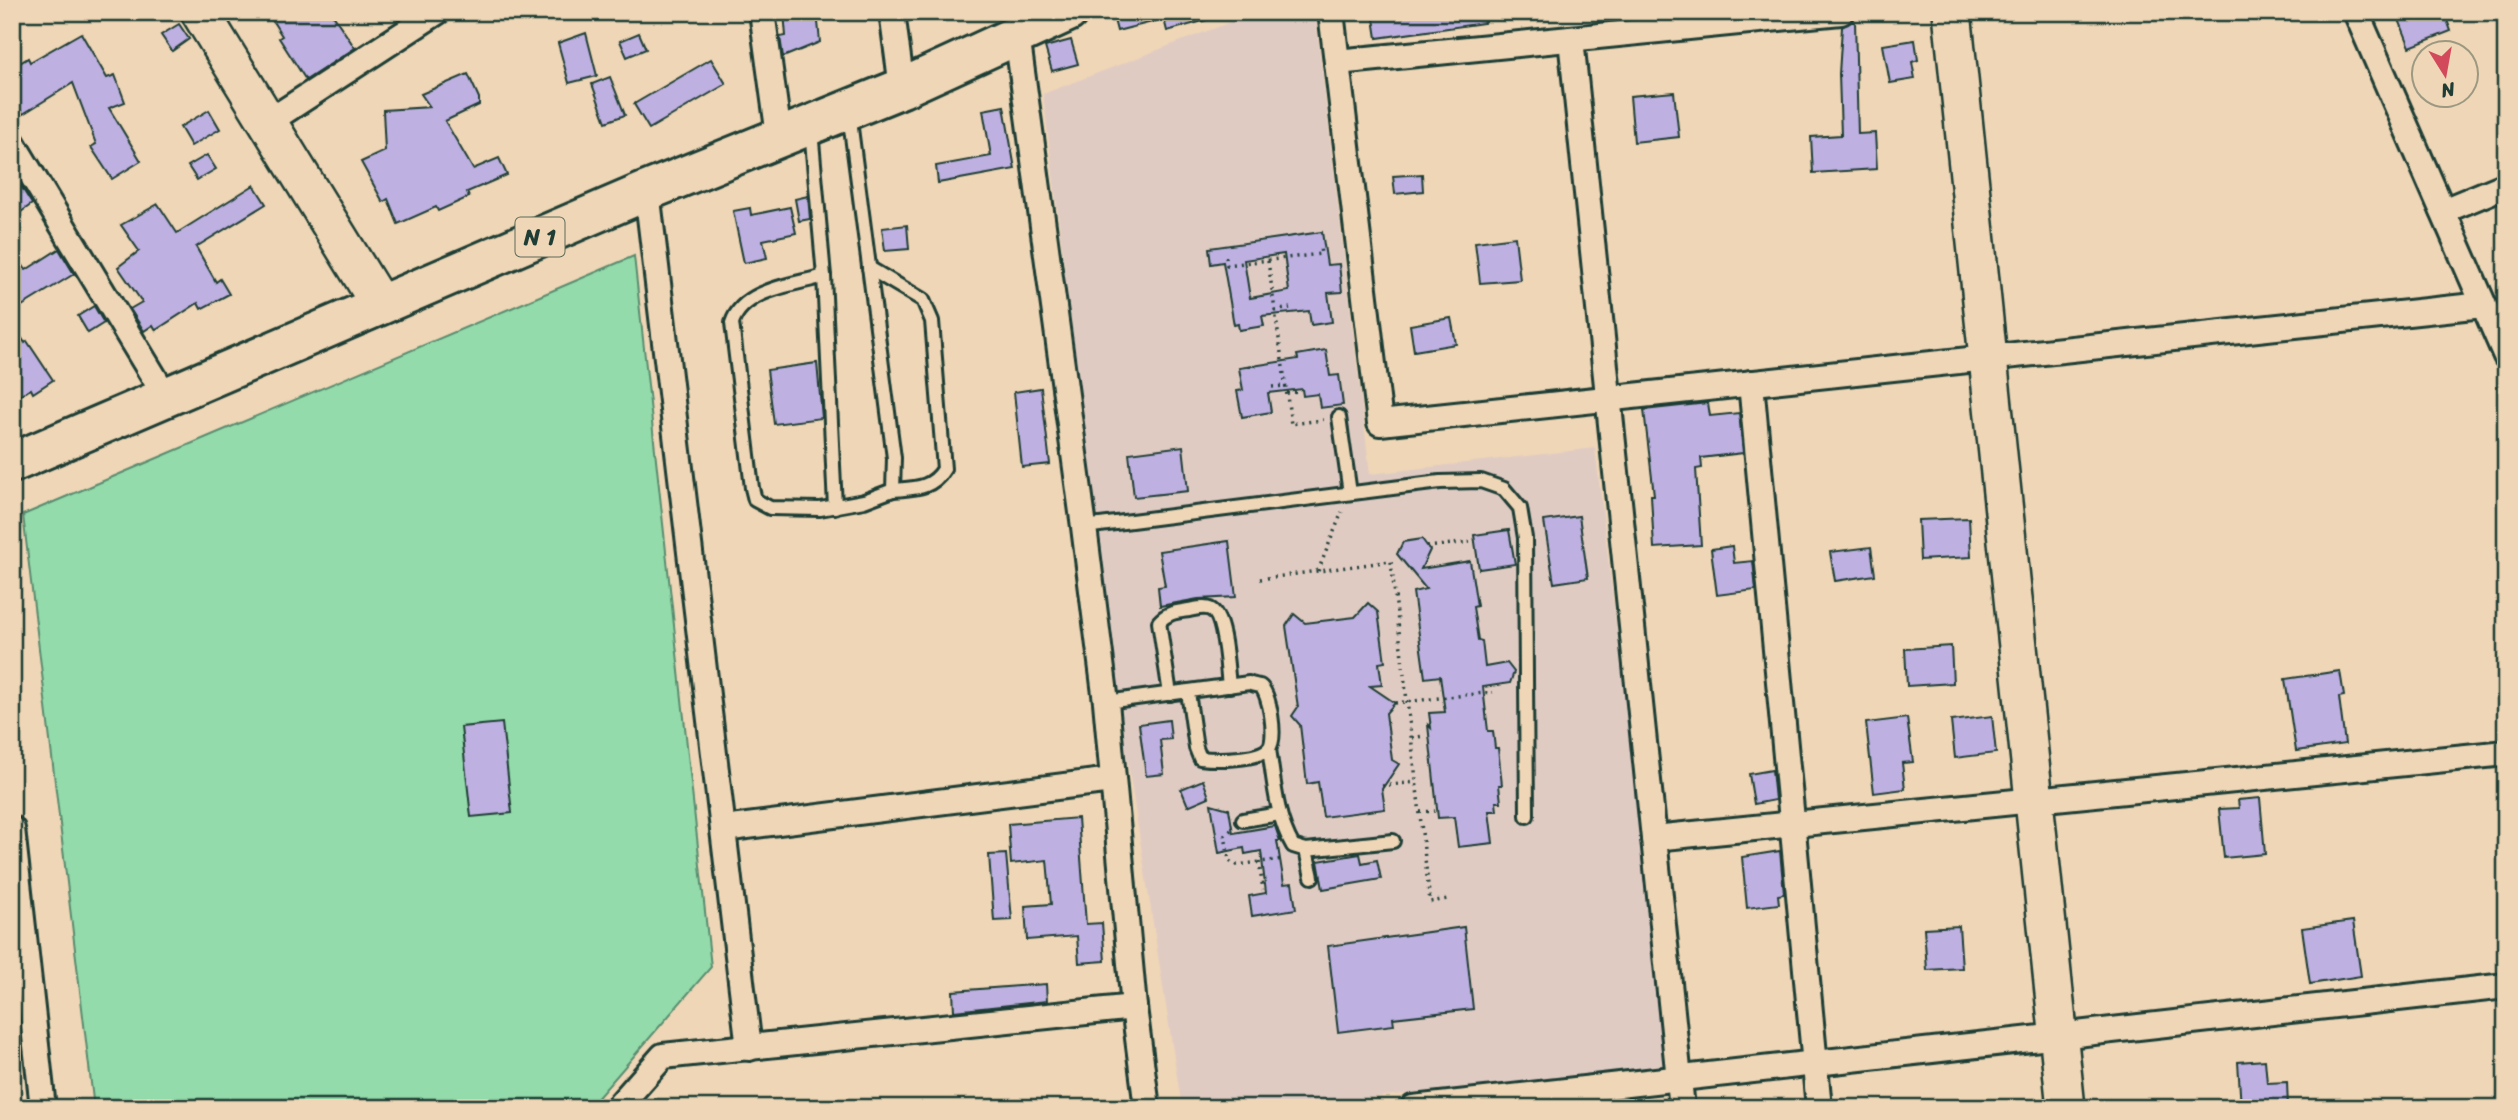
<svg xmlns="http://www.w3.org/2000/svg" width="2518" height="1120" font-family="Sriracha,sans-serif">
<rect width="100%" height="100%" fill="#efd6b6"/>
<filter id="ink" filterUnits="userSpaceOnUse"><feTurbulence type="fractalNoise" baseFrequency=".0143" numOctaves="2"/><feDisplacementMap in="SourceGraphic" scale="14" xChannelSelector="R" yChannelSelector="G"/><feConvolveMatrix kernelMatrix="1 2 1 2 8 2 1 2 1" color-interpolation-filters="sRGB"/></filter>
<g filter="url(#ink)">
<polygon fill="#e0cbc3" points="1257,12 1315,12 1370,474 1595,448 1669,1066 1272,1108 1182,1108 1116,687 1043,94"/>
<polygon fill="#93dbaa" stroke="#598c6f" stroke-width="2" points="634,256 711,967 589,1108 94,1108 23,515"/>
<g fill="#beb0e1" stroke="#1f3d34" stroke-width="2" fill-rule="evenodd">
<polygon points="267,12 331,12 355,48 306,80 279,38 282,36"/>
<polygon points="784,12 817,12 820,42 783,57 780,37 786,36"/>
<polygon points="1112,12 1213,12 1214,18 1167,31 1164,19 1117,31"/>
<polygon points="1373,12 1483,12 1484,23 1377,38"/>
<polygon points="2396,12 2444,12 2451,31 2410,47"/>
<polygon points="1851,22 1855,22 1858,134 1875,133 1877,169 1813,173 1811,137 1841,135 1839,74 1842,27"/>
<polygon points="179,24 189,39 172,51 161,35"/>
<polygon points="81,33 107,78 115,75 125,102 109,108 141,161 112,179 91,147 96,144 73,83 23,114 12,98 12,68 28,58 30,62"/>
<polygon points="586,33 597,76 569,83 558,43"/>
<polygon points="639,33 646,49 627,57 620,41"/>
<polygon points="1071,40 1078,64 1052,71 1045,47"/>
<polygon points="1915,40 1918,60 1912,62 1915,79 1890,83 1883,45"/>
<polygon points="711,59 726,84 649,129 634,104"/>
<polygon points="468,74 479,98 479,105 445,121 473,169 499,158 507,175 467,192 469,197 438,211 436,207 398,224 388,199 383,202 361,162 385,151 383,110 430,107 421,94"/>
<polygon points="610,77 625,115 606,122 592,84"/>
<polygon points="1674,92 1679,137 1634,142 1630,96"/>
<polygon points="1004,106 1015,169 938,183 936,166 991,156 983,110"/>
<polygon points="209,110 220,129 191,146 180,127"/>
<polygon points="207,155 216,169 197,180 188,166"/>
<polygon points="12,172 32,204 21,212 12,201"/>
<polygon points="1422,174 1423,191 1395,194 1393,176"/>
<polygon points="254,185 266,204 196,247 216,282 220,279 229,294 201,309 198,303 156,330 153,325 144,331 130,309 142,302 118,267 139,251 121,225 158,204 177,233"/>
<polygon points="808,196 810,219 799,221 795,199"/>
<polygon points="790,207 796,233 763,240 767,258 744,263 733,211 750,208 751,215"/>
<polygon points="907,225 909,249 885,251 882,228"/>
<path d="M1322,232L1327,265L1339,264L1342,292L1328,293L1332,322L1311,325L1309,311L1262,316L1264,326L1239,330L1238,324L1234,325L1223,262L1211,264L1209,248ZM1284,254L1289,291L1250,298L1244,260Z"/>
<polygon points="1515,237 1520,280 1480,283 1475,242"/>
<polygon points="12,249 26,270 59,249 74,274 12,312"/>
<polygon points="94,306 104,323 88,333 78,316"/>
<polygon points="1451,318 1456,344 1414,351 1410,325"/>
<polygon points="12,323 25,343 27,341 53,380 33,393 31,389 12,400"/>
<polygon points="1326,350 1330,376 1339,375 1343,405 1320,408 1318,394 1303,396 1302,389 1268,393 1271,412 1242,417 1237,391 1243,390 1239,368 1298,359 1297,355"/>
<polygon points="817,363 822,418 774,424 767,370"/>
<polygon points="1041,388 1050,464 1022,467 1014,392"/>
<polygon points="1708,403 1710,416 1739,413 1743,453 1701,458 1702,468 1696,469 1701,545 1654,548 1651,495 1654,495 1644,410"/>
<polygon points="1183,446 1188,491 1134,497 1129,453"/>
<polygon points="1579,516 1588,578 1554,583 1544,521"/>
<polygon points="1969,518 1971,557 1920,560 1918,520"/>
<polygon points="1509,530 1515,564 1479,569 1474,535"/>
<polygon points="1422,539 1430,550 1421,569 1470,561 1477,606 1473,607 1478,640 1482,641 1485,667 1507,663 1514,672 1510,683 1483,687 1488,731 1493,731 1495,748 1498,748 1502,785 1499,785 1501,802 1496,802 1497,811 1489,811 1493,843 1458,847 1454,817 1438,818 1428,725 1431,728 1429,713 1445,712 1440,676 1425,678 1413,592 1426,589 1397,554 1403,542"/>
<polygon points="1229,541 1236,597 1198,599 1160,606 1158,587 1165,586 1159,551"/>
<polygon points="1732,546 1734,563 1753,561 1756,590 1717,595 1711,549"/>
<polygon points="1871,547 1875,575 1835,581 1830,552"/>
<polygon points="1368,603 1378,612 1385,662 1379,663 1382,685 1370,686 1395,703 1386,713 1392,760 1399,764 1382,789 1385,809 1323,817 1318,782 1307,784 1300,725 1292,716 1298,707 1286,626 1294,614 1305,623 1355,617"/>
<polygon points="1951,646 1953,683 1907,686 1905,649"/>
<polygon points="2340,671 2344,696 2339,697 2345,744 2296,751 2285,679"/>
<polygon points="1992,716 1996,753 1955,758 1951,721"/>
<polygon points="1907,718 1913,762 1902,763 1905,789 1874,793 1866,723"/>
<polygon points="1169,720 1171,739 1160,740 1164,774 1146,776 1139,724"/>
<polygon points="502,723 512,813 471,817 461,727"/>
<polygon points="1772,770 1775,800 1754,804 1749,774"/>
<polygon points="1203,780 1209,797 1188,806 1181,789"/>
<polygon points="2260,798 2265,854 2224,858 2219,809 2239,808 2238,800"/>
<polygon points="1211,804 1229,809 1233,833 1275,826 1280,841 1277,841 1284,884 1292,883 1296,909 1252,916 1249,896 1266,893 1261,851 1245,854 1244,848 1219,853"/>
<polygon points="1078,818 1086,924 1102,923 1105,961 1079,963 1077,936 1027,940 1025,906 1051,904 1047,860 1011,864 1008,824"/>
<polygon points="1780,851 1784,894 1778,895 1779,904 1747,908 1742,857"/>
<polygon points="1006,854 1012,920 994,921 989,855"/>
<polygon points="1360,854 1362,863 1377,860 1381,879 1323,889 1318,861"/>
<polygon points="2353,921 2361,976 2310,984 2302,928"/>
<polygon points="1959,926 1962,968 1927,970 1924,928"/>
<polygon points="1464,927 1473,1009 1393,1018 1394,1025 1338,1032 1328,946"/>
<polygon points="1046,984 1047,1001 954,1011 953,991"/>
<polygon points="2265,1060 2267,1083 2287,1082 2288,1108 2241,1108 2238,1062"/>
</g>
<g fill="none" stroke-linecap="round" stroke-linejoin="round">
<g stroke="#1f3d34" stroke-width="18">
<g id="lane">
<polyline points="811,130 824,276 835,507"/>
<path d="M869,268L923,300L932,321L944,469C932,489 915,488 893,490"/>
<path d="M824,276C794,285 743,289 732,323L752,488L755,500L770,508L820,509L864,501L893,490L894,458L849,113"/>
<polyline points="1339,417 1350,493"/>
<polyline points="1084,527 1440,482 1481,481 1504,489 1520,508 1525,538 1527,816"/>
<path d="M1170,694L1159,622C1168,612 1176,612 1189,610C1195,609 1204,606 1210,609C1225,615 1227,670 1229,686"/>
<path d="M1106,702L1249,683C1250,684 1259,686 1260,686C1270,693 1277,739 1269,748C1259,760 1215,760 1200,758L1196,748L1188,692"/>
<path d="M1269,749C1274,781 1276,817 1293,846L1306,850L1393,841"/>
<polyline points="1243,820 1280,814"/>
<polyline points="1306,850 1312,877"/>
</g>
</g>
<g stroke="#1f3d34" stroke-width="30">
<g id="street">
<polyline points="762,12 779,136"/>
<polyline points="892,12 902,88"/>
<polyline points="1331,12 1380,423 2483,305"/>
<polyline points="2356,12 2506,356"/>
<polyline points="1017,35 1084,527 1106,702 1134,1007 1147,1108"/>
<polyline points="1571,39 1682,1108"/>
<polyline points="1337,62 1841,12"/>
<polyline points="268,122 437,12"/>
<polyline points="12,142 166,397"/>
<polyline points="647,191 749,1048"/>
<polyline points="2443,211 2506,185"/>
<polyline points="1751,383 1819,1108"/>
<polyline points="12,829 43,1108"/>
<polyline points="723,829 1112,780"/>
<polyline points="1654,838 2506,753"/>
<polyline points="617,1108 663,1056 1134,1007"/>
<polyline points="1413,1108 2506,986"/>
</g>
</g>
<g stroke="#1f3d34" stroke-width="42">
<g id="secondary">
<polyline points="200,12 380,305"/>
<polyline points="1952,12 2066,1108"/>
</g>
</g>
<g stroke="#1f3d34" stroke-width="44">
<polyline id="highway" points="12,463 647,191 902,88 1068,12"/>
</g>
<g stroke="#1f3d34" stroke-width="3.5" stroke-dasharray="2 5" stroke-linecap="butt">
<polyline points="1226,257 1227,265 1321,254 1320,247"/>
<polyline points="1268,261 1291,424 1323,420"/>
<polyline points="1275,311 1290,308"/>
<polyline points="1272,387 1286,386"/>
<polyline points="1287,393 1299,392"/>
<polyline points="1427,547 1470,542"/>
<polyline points="1318,571 1342,512"/>
<polyline points="1260,579 1391,561 1430,902 1448,899"/>
<polyline points="1395,703 1493,692"/>
<polyline points="1412,738 1424,736"/>
<polyline points="1382,786 1416,782"/>
<polyline points="1420,812 1435,811"/>
<polyline points="1231,830 1225,835 1229,861 1237,865 1284,859"/>
<polyline points="1259,862 1263,890"/>
</g>
<use href="#lane" stroke="#efd6b6" stroke-width="12"/>
<use href="#street" stroke="#efd6b6" stroke-width="24"/>
<use href="#secondary" stroke="#efd6b6" stroke-width="37"/>
<use href="#highway" stroke="#efd6b6" stroke-width="38"/>
</g>
</g>
<g text-anchor="middle" stroke-width="5" stroke-linejoin="round" paint-order="stroke">
<rect fill="#efd6b6" stroke="#5d6b5b" stroke-width="2" x="515.5" y="217.5" width="49" height="39" rx="5"/>
<g font-size="23" font-weight="bold" fill="#1f3d34">
<text x="540" y="245">N 1</text>
</g>
</g>
<rect width="2518" height="1120" fill="none" stroke="#efd6b6" stroke-width="42"/>
<rect x="21" y="21" width="2476" height="1078" fill="none" stroke="#1f3d34" stroke-width="2.5" filter="url(#ink)"/>
<g transform="translate(2445 74) rotate(169)"><circle r="33" fill="#efd6b6" stroke="#9c9982" stroke-width="2"/>
<path d="M0-5L12 26L0 18L-12 26Z" fill="#d1495b"/>
<text y="-10" font-size="19" font-weight="bold" text-anchor="middle" fill="#1f3d34">N</text>
</g>
</svg>
